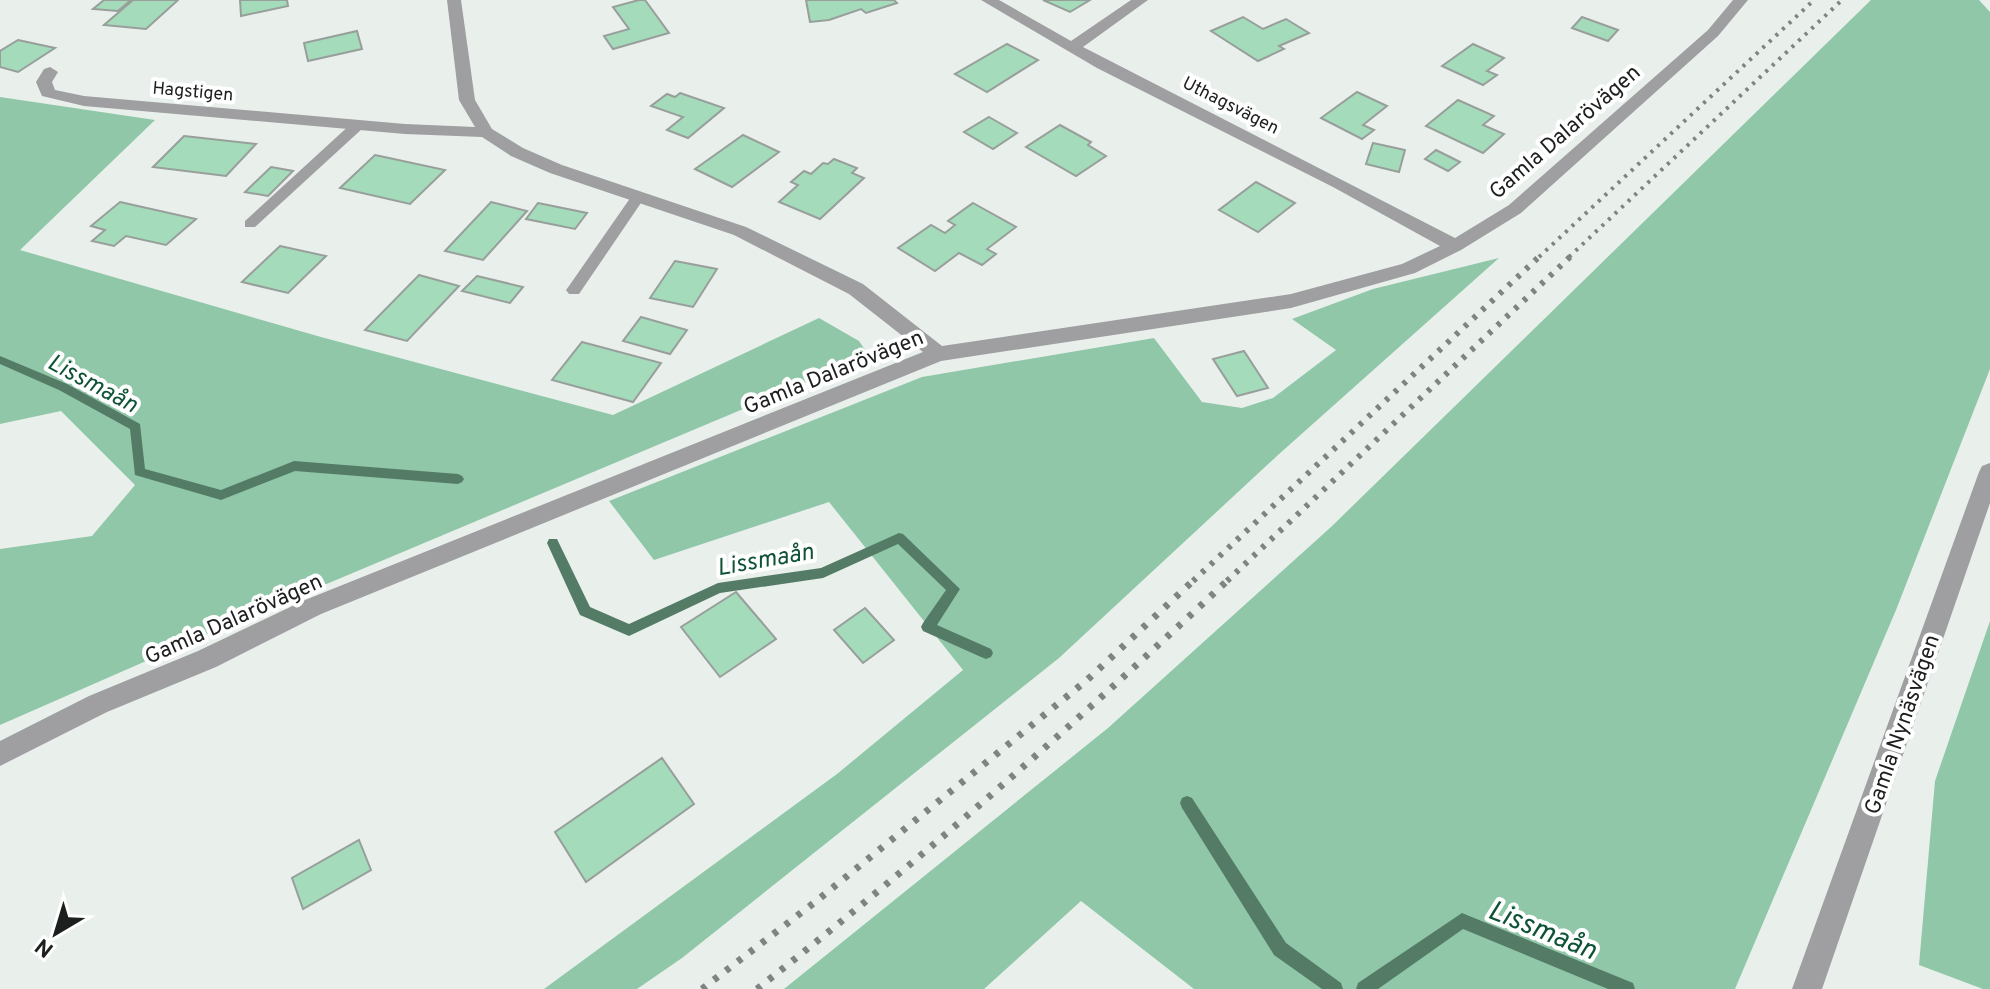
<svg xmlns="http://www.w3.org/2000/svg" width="1990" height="989" font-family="Overpass,sans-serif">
<rect width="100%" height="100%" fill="#e9f0ec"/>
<g fill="#90c7a8">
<polygon points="1871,0 1979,0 1990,12 1990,369 1896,610 1735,989 1194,989 1081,901 984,989 784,989 1108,728 1331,527"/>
<polygon points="0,97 155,120 20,250 321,337 613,415 819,318 859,341 869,356 210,633 0,725 0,549 92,536 135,485 61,411 0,424"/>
<polygon points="1499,258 1278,455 1059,658 682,958 637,989 544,989 837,774 963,670 829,502 654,560 609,501 922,377 1154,338 1202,402 1242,408 1273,398 1336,350 1292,319 1373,289"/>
<polygon points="1990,621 1990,989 1983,989 1919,965 1935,781"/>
</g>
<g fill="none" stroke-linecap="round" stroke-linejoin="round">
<g fill="#547b66" fill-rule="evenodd">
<polygon points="0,356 67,384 140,424 145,469 221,490 294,461 458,474 462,476 464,479 462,482 458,484 295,471 221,500 135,475 130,429 59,390 0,364"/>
<polygon points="899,533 903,534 960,589 937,625 991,649 993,653 991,657 986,659 981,657 923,631 921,627 923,623 946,590 898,544 823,578 720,593 629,636 580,615 547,543 549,539 557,539 590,607 629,624 718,583 821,568"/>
<polygon points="1187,796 1192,798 1286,943 1341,983 1343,989 1322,989 1274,955 1182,808 1180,803 1182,798"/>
<polygon points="1462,913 1633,983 1635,989 1608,989 1463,929 1378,989 1356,989 1358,983"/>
</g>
</g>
<g fill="#a3dbbb" stroke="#989f9b" stroke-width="2">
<polygon points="104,0 131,0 118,11 93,9"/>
<polygon points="133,0 178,0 146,29 104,25"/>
<polygon points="240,0 287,0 288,6 241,16"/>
<polygon points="639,0 645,0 669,33 613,49 604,36 629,29 613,7"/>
<polygon points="806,0 894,0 897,3 866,13 861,9 829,20 810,22"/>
<polygon points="1043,0 1090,0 1070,12"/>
<polygon points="1243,17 1263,29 1286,19 1309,33 1279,46 1284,49 1258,61 1211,31"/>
<polygon points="1582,17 1618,30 1608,41 1572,28"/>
<polygon points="357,31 362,49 308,61 304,43"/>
<polygon points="18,40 55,48 18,72 0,67 0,51"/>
<polygon points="1007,44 1038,60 987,92 955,74"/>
<polygon points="1473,44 1504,58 1487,71 1497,75 1483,85 1442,66"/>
<polygon points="1357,92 1387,106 1363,125 1374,130 1362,139 1321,118"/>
<polygon points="680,93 724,108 688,138 667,130 683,117 651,106 667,94 675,97"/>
<polygon points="1458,100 1494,116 1483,125 1504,134 1483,153 1426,126"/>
<polygon points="989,117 1017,133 993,149 964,132"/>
<polygon points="1060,125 1091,142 1088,145 1106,156 1076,176 1026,147"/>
<polygon points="743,135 779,152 732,187 695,169"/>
<polygon points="184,136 256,144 226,176 153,167"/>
<polygon points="1373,143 1405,150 1399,172 1366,164"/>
<polygon points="1436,150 1460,162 1448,171 1425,159"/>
<polygon points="375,155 445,170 410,204 340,188"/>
<polygon points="834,159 857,168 852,173 864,178 820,219 779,202 798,185 791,182 804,171 811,174 823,163 828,164"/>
<polygon points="271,167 293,171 268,196 245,192"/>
<polygon points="1256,182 1295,203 1258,232 1219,210"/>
<polygon points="120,202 196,219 166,245 126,236 114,246 92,241 105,230 91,226"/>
<polygon points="491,202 527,211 483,260 445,251"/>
<polygon points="538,203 587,213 575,229 526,219"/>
<polygon points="973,203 1016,227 987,249 996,254 982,265 959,253 935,271 898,248 931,225 945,233 955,225 948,221"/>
<polygon points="280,246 326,256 288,293 242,282"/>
<polygon points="675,261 717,269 693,307 650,298"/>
<polygon points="419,275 459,286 407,341 365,330"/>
<polygon points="477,276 523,287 510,303 462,291"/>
<polygon points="641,317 687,330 670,354 623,341"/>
<polygon points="582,342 661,363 633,402 552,380"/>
<polygon points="1244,351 1268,388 1237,396 1213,359"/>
<polygon points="736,592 776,639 720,677 681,627"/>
<polygon points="865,608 894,640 863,663 834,630"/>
<polygon points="662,758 694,804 586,882 555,832"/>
<polygon points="359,840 371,870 303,909 292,878"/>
</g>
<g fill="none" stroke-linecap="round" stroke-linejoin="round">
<g fill="#9f9ea1" fill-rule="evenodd">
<polygon points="358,121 363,122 363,128 255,227 245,227 245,221 353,122"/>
<polygon points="638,192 645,197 579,294 569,294 566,290 569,286 633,194"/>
</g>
<polygon fill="#9f9ea1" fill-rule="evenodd" points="447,0 461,0 475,100 492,129 523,148 562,165 746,227 863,284 942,346 1291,294 1402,264 1440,246 1333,187 1097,68 981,0 999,0 1071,41 1131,0 1148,0 1083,47 1455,238 1509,205 1708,30 1733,0 1748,0 1718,36 1521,213 1461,250 1415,273 1291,308 941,361 321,614 216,667 107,712 0,766 0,741 89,696 198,651 305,600 923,352 849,294 734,235 550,173 511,156 482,137 405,134 84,106 42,96 36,82 44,69 50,67 58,72 52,82 55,90 84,96 405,124 475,127 459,100"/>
<polygon fill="#9f9ea1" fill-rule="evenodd" points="1990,463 1990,503 1822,989 1792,989 1979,472 1982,466"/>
<g stroke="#7f8481" stroke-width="4" stroke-dasharray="3 6" stroke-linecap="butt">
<polyline points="1539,257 1814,0"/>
<polyline points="1569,257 1842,0"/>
</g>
<g stroke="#7f8481" stroke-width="6" stroke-dasharray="4 8" stroke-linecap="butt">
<polyline points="1193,581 1541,255"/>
<polyline points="1227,581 1572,255"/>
</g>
<g stroke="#7f8481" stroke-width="7" stroke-dasharray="5 10" stroke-linecap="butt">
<polyline points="702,989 819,899 1087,680 1195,579"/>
<path d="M757,989C921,860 1077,722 1229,579"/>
</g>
</g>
<g text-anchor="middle" stroke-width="8" stroke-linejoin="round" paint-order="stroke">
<g font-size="18" fill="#1c1f1d" stroke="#fff">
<text transform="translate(193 91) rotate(5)" y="6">Hagstigen</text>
<text transform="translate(1231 105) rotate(27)" y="6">Uthagsvägen</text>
</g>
<g font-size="22" fill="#1c1f1d" stroke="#fff">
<text transform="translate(1564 131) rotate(-41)" y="8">Gamla Dalarövägen</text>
<text transform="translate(833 371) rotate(-22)" y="8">Gamla Dalarövägen</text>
<text transform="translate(233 618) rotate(-24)" y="8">Gamla Dalarövägen</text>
<text transform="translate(1901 724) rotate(-71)" y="8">Gamla Nynäsvägen</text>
</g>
<g font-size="24" font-style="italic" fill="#0f5336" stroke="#fff">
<text transform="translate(93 383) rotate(28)" y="8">Lissmaån</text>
<text transform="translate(765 559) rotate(-10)" y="8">Lissmaån</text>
</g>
<g font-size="28" font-style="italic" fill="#0f5336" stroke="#fff">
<text transform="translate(1543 929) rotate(22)" y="10">Lissmaån</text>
</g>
</g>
<g transform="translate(56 933) rotate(218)" stroke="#ffffff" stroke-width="6" paint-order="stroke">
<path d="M0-6L14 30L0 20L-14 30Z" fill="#1c1f1d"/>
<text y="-12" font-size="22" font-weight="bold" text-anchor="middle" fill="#1c1f1d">N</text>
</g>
</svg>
